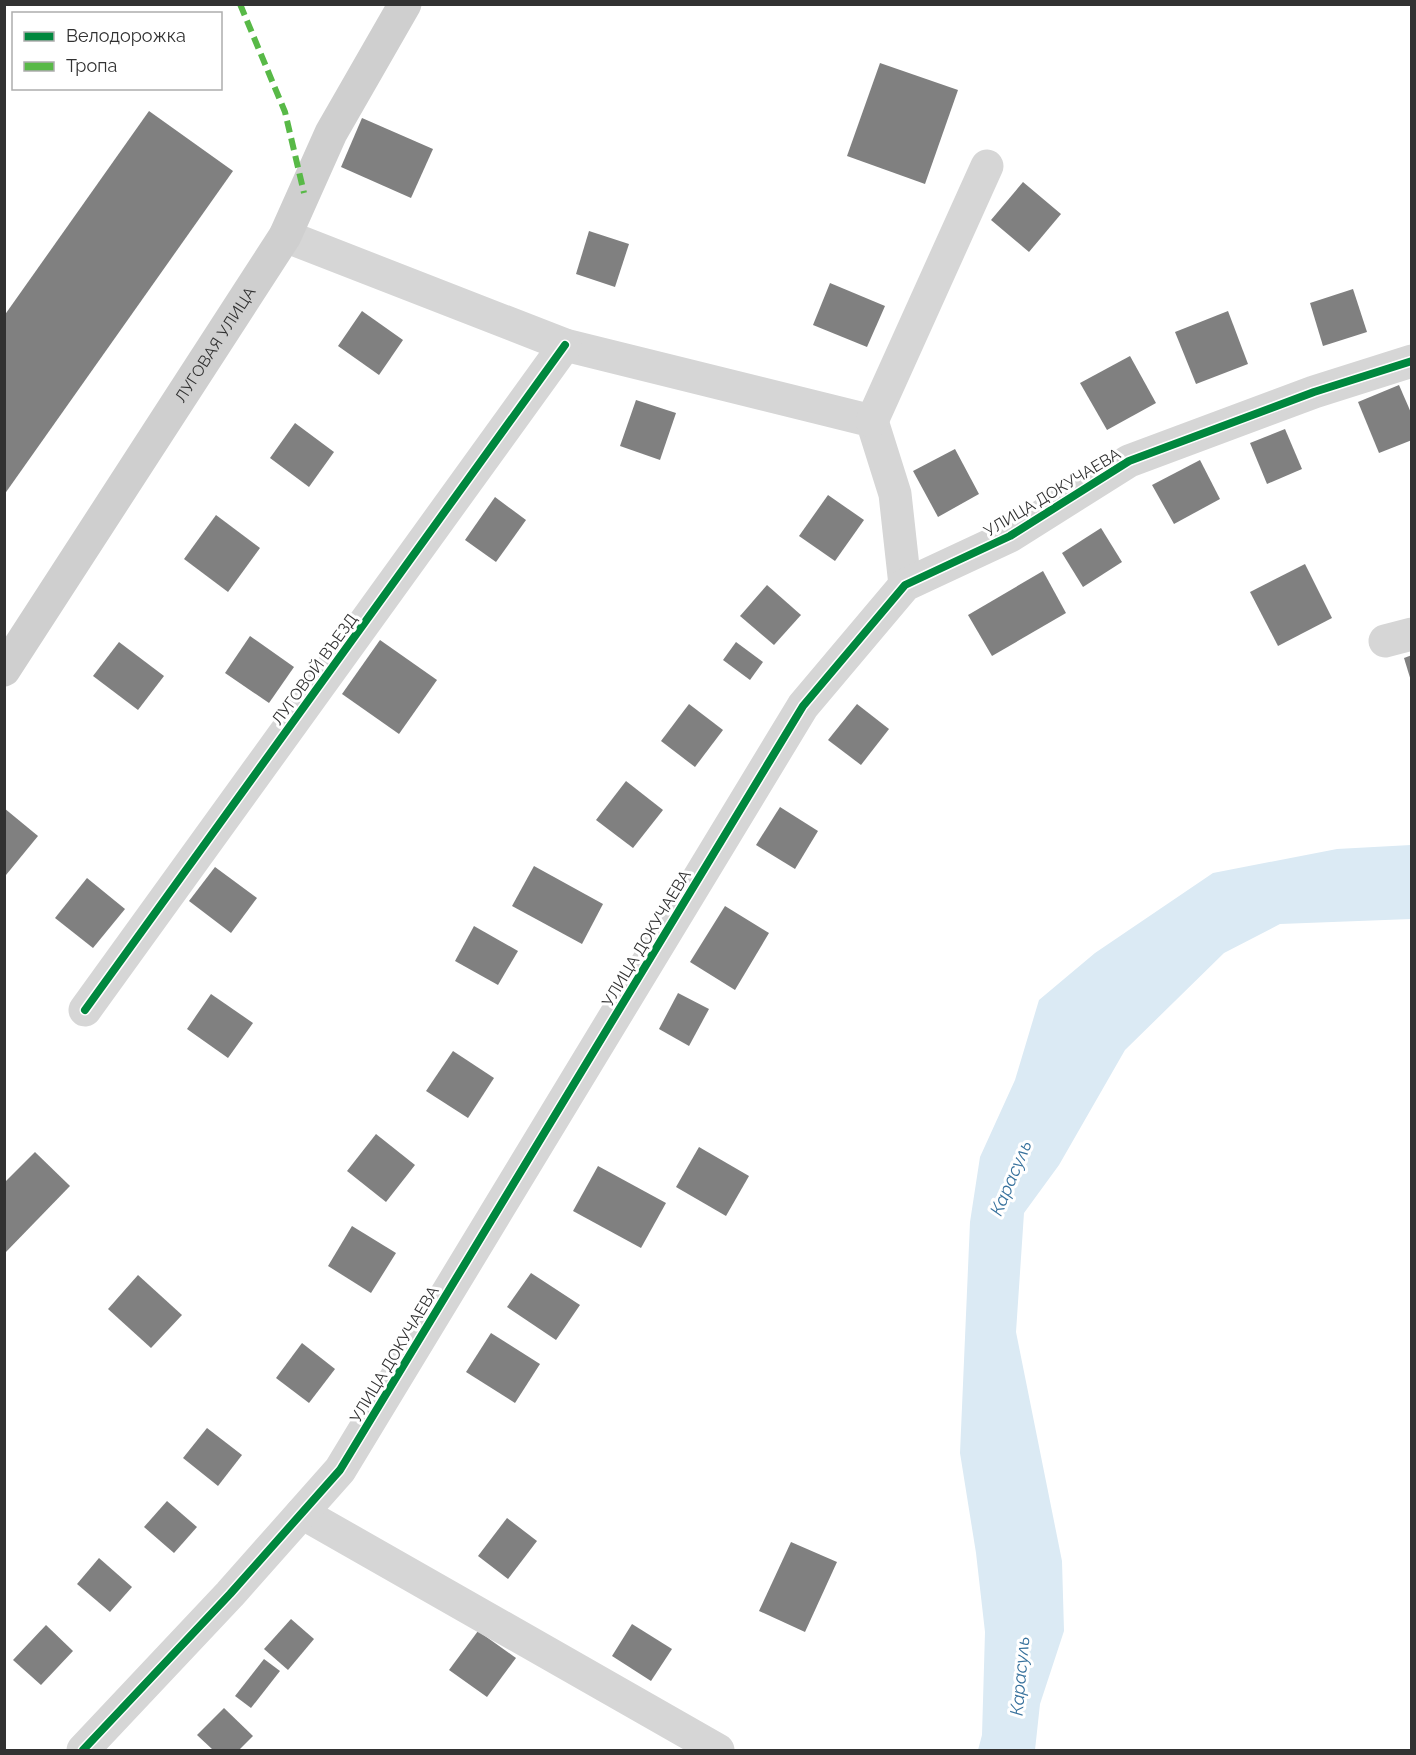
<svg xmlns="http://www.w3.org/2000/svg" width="1416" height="1755" font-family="Raleway,sans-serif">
<rect width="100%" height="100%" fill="#fff"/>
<polygon fill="#dbeaf4" points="1411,845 1411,919 1280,924 1224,953 1125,1050 1059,1165 1024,1213 1016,1332 1062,1561 1064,1631 1040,1704 1035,1750 978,1750 982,1735 985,1632 976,1553 960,1453 970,1222 980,1157 1015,1080 1039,1000 1095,953 1213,873 1337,849"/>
<g fill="#808080">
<polygon points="880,63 958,90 925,184 847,156"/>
<polygon points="149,111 233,171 4,495 4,316"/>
<polygon points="362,118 433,149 411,198 341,167"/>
<polygon points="1023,182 1061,214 1029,252 991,220"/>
<polygon points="589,231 629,244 615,287 576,274"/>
<polygon points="830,283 885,306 867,347 813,325"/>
<polygon points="1353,289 1367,332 1323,346 1310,303"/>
<polygon points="362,311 403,340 379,375 338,346"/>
<polygon points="1228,311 1248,364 1196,384 1175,332"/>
<polygon points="1130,356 1156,403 1107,430 1080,383"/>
<polygon points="1399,385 1412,415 1412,440 1379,453 1358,402"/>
<polygon points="636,400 676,413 660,460 620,446"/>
<polygon points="295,423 334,452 309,487 270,458"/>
<polygon points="1285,429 1302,469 1267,484 1250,443"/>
<polygon points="955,449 979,494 938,517 913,471"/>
<polygon points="1200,460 1220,499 1174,524 1152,485"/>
<polygon points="828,495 864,520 835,561 799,536"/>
<polygon points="495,497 526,520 496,562 465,540"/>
<polygon points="216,515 260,548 228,592 184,559"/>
<polygon points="1101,528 1122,562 1083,587 1062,553"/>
<polygon points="1305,564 1332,618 1278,646 1250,592"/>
<polygon points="1043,571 1066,613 992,656 968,615"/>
<polygon points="767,585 801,615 774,645 740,616"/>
<polygon points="250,636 294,667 269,703 225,673"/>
<polygon points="380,640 437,680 399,734 342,694"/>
<polygon points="119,642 164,676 138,710 93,676"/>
<polygon points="736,642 763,662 750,680 723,660"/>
<polygon points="1412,655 1412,681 1411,681 1404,658"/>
<polygon points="689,704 723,730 695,767 661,741"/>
<polygon points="857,704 889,729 861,765 828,740"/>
<polygon points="626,781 663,810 633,848 596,820"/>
<polygon points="780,807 818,831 795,869 756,845"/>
<polygon points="4,808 38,836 6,875 4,873"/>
<polygon points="534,866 603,904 582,944 512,906"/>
<polygon points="215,867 257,898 231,933 189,901"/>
<polygon points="87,878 125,909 93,948 55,918"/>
<polygon points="725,906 769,933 735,990 690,962"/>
<polygon points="474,926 518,951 498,985 455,961"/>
<polygon points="678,993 709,1009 689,1046 659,1029"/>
<polygon points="211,994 253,1023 228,1058 187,1029"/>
<polygon points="453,1051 494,1078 468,1118 426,1091"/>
<polygon points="376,1134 415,1165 386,1202 347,1171"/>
<polygon points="699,1147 749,1176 726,1216 676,1187"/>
<polygon points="35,1152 70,1186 4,1254 4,1183"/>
<polygon points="598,1166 666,1203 641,1248 573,1211"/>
<polygon points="352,1226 396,1253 371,1293 328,1266"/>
<polygon points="531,1273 580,1305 556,1340 507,1307"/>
<polygon points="138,1275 182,1315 151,1348 108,1309"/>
<polygon points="491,1333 540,1364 515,1403 466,1372"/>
<polygon points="302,1343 335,1369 309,1403 276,1378"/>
<polygon points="207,1428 242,1455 218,1486 183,1458"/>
<polygon points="167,1501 197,1527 174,1553 144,1527"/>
<polygon points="507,1518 537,1541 508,1579 478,1556"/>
<polygon points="791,1542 837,1562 805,1632 759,1611"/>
<polygon points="99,1558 132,1587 110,1612 77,1584"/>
<polygon points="291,1619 314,1639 288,1670 264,1649"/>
<polygon points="632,1624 672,1649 651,1681 612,1656"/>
<polygon points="46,1625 73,1651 41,1685 13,1660"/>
<polygon points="478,1631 516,1658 487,1697 449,1670"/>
<polygon points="264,1659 280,1671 251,1708 235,1696"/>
<polygon points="224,1708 253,1736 239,1750 213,1750 197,1735"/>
</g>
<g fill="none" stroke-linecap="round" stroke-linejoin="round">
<g stroke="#d6d6d6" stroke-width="33">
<polyline points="285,236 565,345 872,421 895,494 905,585"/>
<polyline points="872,421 987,166"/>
<polyline points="1385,641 1412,634"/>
<polyline points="85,1010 565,345"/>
<polyline points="302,1513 718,1750"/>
<polyline points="83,1750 230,1594 340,1470 803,706 905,585 1010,536 1129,461 1314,392 1412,361"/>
</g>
<path stroke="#cfcfcf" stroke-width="33" id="s1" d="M4,670L285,236L331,133L405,4"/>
<polyline stroke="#58b947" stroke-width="6" stroke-dasharray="12 6" stroke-linecap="butt" points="240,4 285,112 304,193"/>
<g stroke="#fff" stroke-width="11">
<g id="cycleway">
<polyline points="85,1010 565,345"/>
<polyline points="83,1750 230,1594 340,1470 803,706 905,585 1010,536 1129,461 1314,392 1412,361"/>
</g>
</g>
<use href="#cycleway" stroke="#00873e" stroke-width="8"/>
</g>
<g text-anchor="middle" stroke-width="6" stroke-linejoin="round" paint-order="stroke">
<g font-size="16" fill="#323232" stroke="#fff">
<text dy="6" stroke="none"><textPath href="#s1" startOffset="388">ЛУГОВАЯ УЛИЦА</textPath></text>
<text transform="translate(1052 492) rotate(-31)" y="6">УЛИЦА ДОКУЧАЕВА</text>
<text transform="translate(314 669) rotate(-54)" y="6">ЛУГОВОЙ ВЪЕЗД</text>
<text transform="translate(646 938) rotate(-59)" y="6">УЛИЦА ДОКУЧАЕВА</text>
<text transform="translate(394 1354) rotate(-59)" y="6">УЛИЦА ДОКУЧАЕВА</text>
</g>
<g font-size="18" font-style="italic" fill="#38729d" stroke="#fff">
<text transform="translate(1011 1178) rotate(-67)" y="6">Карасуль</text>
<text transform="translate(1020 1676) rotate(-85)" y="6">Карасуль</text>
</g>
</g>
<rect width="1416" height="1755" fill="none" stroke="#323232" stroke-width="12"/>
<rect x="12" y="12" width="210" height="78" fill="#ffffff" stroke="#adadad" stroke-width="1.5"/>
<rect x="24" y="32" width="30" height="9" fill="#00873e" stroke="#adadad" stroke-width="1.5"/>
<text x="66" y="42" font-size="18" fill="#323232">Велодорожка</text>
<rect x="24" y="62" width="30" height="9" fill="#58b947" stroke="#adadad" stroke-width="1.5"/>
<text x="66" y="72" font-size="18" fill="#323232">Тропа</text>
</svg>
